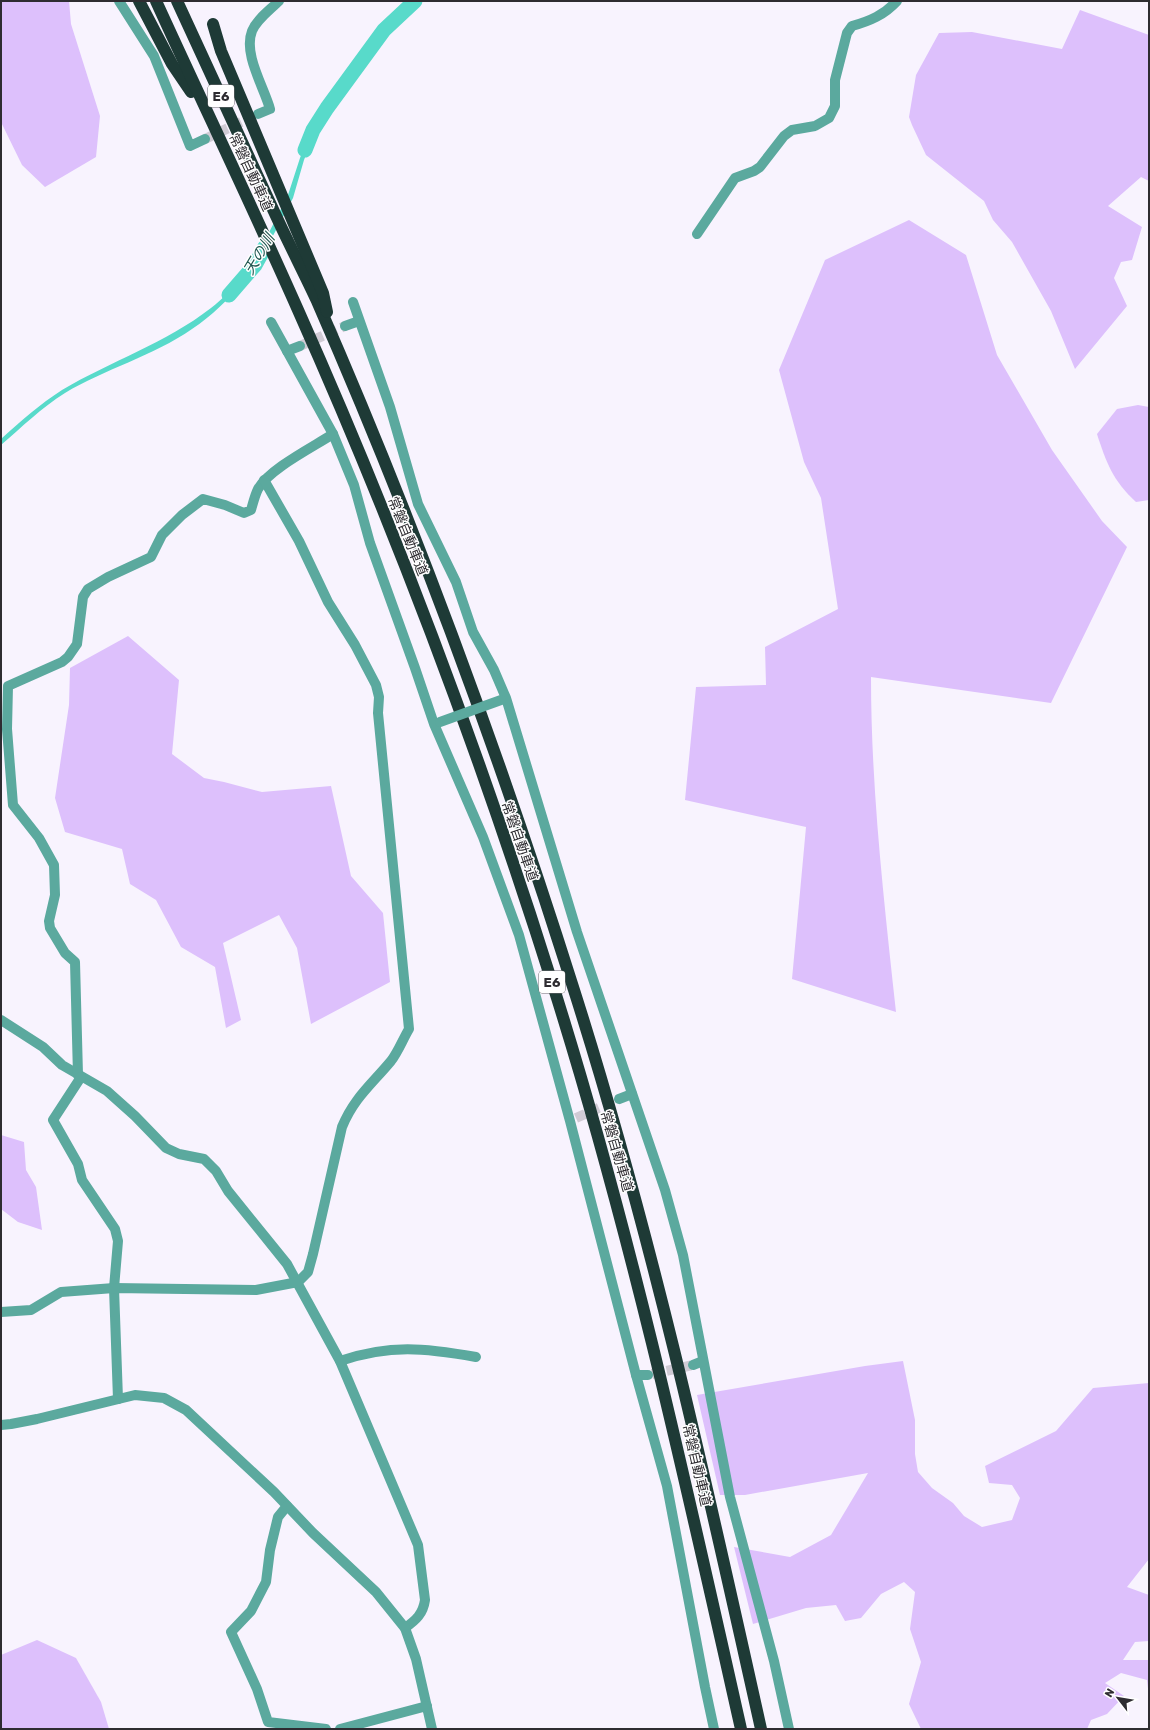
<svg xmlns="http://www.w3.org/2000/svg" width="1150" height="1730" font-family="Rubik,'Noto Sans JP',sans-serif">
<rect width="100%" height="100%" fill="#f8f3fe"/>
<g fill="#ddc0fc">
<polygon points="1,1 69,1 71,24 100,116 96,157 45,187 22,165 1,122"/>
<polygon points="1080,10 1149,35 1149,181 1141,177 1108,206 1142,227 1132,260 1121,262 1114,278 1127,306 1075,369 1051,311 1012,242 993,220 984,201 926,155 912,125 909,117 916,75 939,33 972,32 1062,49"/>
<path d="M909,220L966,255L997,355L1052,450L1102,521L1127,547L1051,703L871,677C871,789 884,901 896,1012L792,979L806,827L685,800L696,687L766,685L765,647L838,609L821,498L804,462L779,370L825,260Z"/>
<path d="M1138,405L1149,407V500L1136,502C1113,481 1106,462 1097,434L1117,409Z"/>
<polygon points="128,636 179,680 172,754 204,778 224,782 262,792 331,786 351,876 383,913 390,982 311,1024 297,948 279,915 223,943 241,1020 226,1028 215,967 181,947 156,900 130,884 122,849 65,832 55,798 69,705 70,668"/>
<polygon points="1,1135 24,1142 26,1170 36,1187 42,1230 18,1222 1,1209"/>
<polygon points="903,1361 915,1420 915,1454 918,1472 932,1488 953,1503 964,1516 982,1527 1012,1520 1020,1498 1012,1485 989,1483 985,1466 1056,1431 1093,1388 1149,1383 1149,1559 1127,1587 1149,1595 1149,1641 1135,1642 1123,1660 1149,1660 1149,1697 1147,1680 1121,1673 1105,1683 1124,1696 1107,1714 1091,1720 1087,1729 921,1729 909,1704 921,1662 910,1629 915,1592 904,1582 881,1594 861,1618 845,1621 836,1605 806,1608 753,1624 734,1547 790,1557 831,1535 868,1473 745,1495 720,1495 697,1395 865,1366"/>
<polygon points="37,1640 76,1658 101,1702 109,1729 1,1729 1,1655"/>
</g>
<g fill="#58daca">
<polygon points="311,130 315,132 304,160 293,198 257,266 253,264 288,195 300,158"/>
<path d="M241,278L244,282C228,299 212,316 192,329C153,356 105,369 65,393C41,408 22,427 1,445V439C21,421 40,404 62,390C111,361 166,343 211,308C222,300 232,288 241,278Z"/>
</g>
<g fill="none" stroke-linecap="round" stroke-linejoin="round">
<g stroke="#58daca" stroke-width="15">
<polyline points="305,150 313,130 327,108 384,30 415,1"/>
<polyline points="229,295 255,265 265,247"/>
</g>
<g stroke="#d0cbd5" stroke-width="10" stroke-dasharray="10 5" stroke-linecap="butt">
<polyline points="205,139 256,115"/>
<polyline points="300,346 345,326"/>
<polyline points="576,1118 619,1099"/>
<polyline points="652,1374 693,1365"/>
</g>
<g stroke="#5ba99e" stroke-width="10">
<polyline points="119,1 154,56 190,146 205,139"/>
<path d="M258,114L270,109C264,87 243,54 252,31C257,19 270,10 279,1"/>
<path d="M697,234L735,178L754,171L760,167L784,136L792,130L815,126L829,118L835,106V80L847,33L852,26C870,21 884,15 897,1"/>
<polyline points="353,302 390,407 418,504 456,582 473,632 494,670 506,698 577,932 665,1190 683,1255 730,1497 774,1661 789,1729"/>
<polyline points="271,322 333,434 354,485 370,543 415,668 434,724 483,837 519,935 570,1121 636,1375 667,1486 705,1687 714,1729"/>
<polyline points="345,326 359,321"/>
<polyline points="287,351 300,346"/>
<path d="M1,1020L43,1047L62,1065L107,1091L135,1116L166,1148L179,1154L204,1159L216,1171L228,1191L287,1264L340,1361L418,1545L425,1600C423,1614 416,1620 405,1628"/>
<path d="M78,1075L75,962L65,953L50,928L49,921L55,895L54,865L39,838L13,805L7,729L8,686L62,662L68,657L77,644L83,597L88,589L108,577L151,557L162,535L182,515L203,499L225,505L244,513L251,510C253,503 255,495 258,489C269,469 313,447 333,434"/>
<polyline points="81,1077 53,1120 78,1164 82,1180 115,1229 118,1241 114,1288 118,1399"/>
<polyline points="619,1099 632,1094"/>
<path d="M1,1312L31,1310L61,1292L114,1288L256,1290L298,1282L308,1272L313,1254L342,1127C354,1098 371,1085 391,1061C398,1052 403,1039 409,1029L378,713L379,697L376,685L355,645L328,602L299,541L264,480"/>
<path d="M340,1361C390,1344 425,1348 476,1357"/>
<polyline points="693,1365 703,1361"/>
<polyline points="636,1375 648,1375"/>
<polyline points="1,1425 11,1424 37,1419 135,1395 164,1398 186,1410 274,1492 313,1533 376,1592 405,1628 416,1659 432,1729"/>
<polyline points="287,1506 278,1517 270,1550 266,1582 251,1611 231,1632 257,1689 268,1722 326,1729"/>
<polyline points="340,1729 427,1706"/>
</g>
<g stroke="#1e3a36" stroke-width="12">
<polyline points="139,1 172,64 191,92"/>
<path d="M156,1C203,104 252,206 298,310C398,534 484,765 557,998C632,1238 686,1484 741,1729"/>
<path d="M177,1C210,73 244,146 277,218C290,246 304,273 317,301C415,525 500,756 574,990C651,1232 706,1481 761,1729"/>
<polyline points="213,24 221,51 323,293 327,312"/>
</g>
<polyline stroke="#5ba99e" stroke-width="10" points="440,722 501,700"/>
</g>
<g text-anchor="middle" stroke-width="3" stroke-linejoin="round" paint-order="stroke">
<g fill="#fff" stroke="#6d6b6f" stroke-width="1">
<rect x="208" y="85" width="26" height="22" rx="3"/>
<rect x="539" y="971" width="26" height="22" rx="3"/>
</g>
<g font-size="13" font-weight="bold" fill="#2e2c31">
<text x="221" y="101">E6</text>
<text x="552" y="987">E6</text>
</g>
<g font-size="14" fill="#2e2c31" stroke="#fff">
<text transform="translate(251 172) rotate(65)" y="5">常磐自動車道</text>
<text transform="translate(408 536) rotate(68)" y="5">常磐自動車道</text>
<text transform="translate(520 841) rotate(71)" y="5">常磐自動車道</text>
<text transform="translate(617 1151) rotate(74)" y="5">常磐自動車道</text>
<text transform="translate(697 1465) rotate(77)" y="5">常磐自動車道</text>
</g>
<g font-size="15" font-style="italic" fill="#215851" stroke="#fff">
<text transform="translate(259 254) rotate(-59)" y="5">天の川</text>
</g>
</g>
<rect width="1150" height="1730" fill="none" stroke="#2e2c31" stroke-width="4"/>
<g transform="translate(1118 1698) rotate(301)" stroke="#ffffff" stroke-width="3" paint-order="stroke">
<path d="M0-3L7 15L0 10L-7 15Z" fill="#2e2c31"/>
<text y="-6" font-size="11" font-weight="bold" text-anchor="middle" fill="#2e2c31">N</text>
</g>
</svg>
